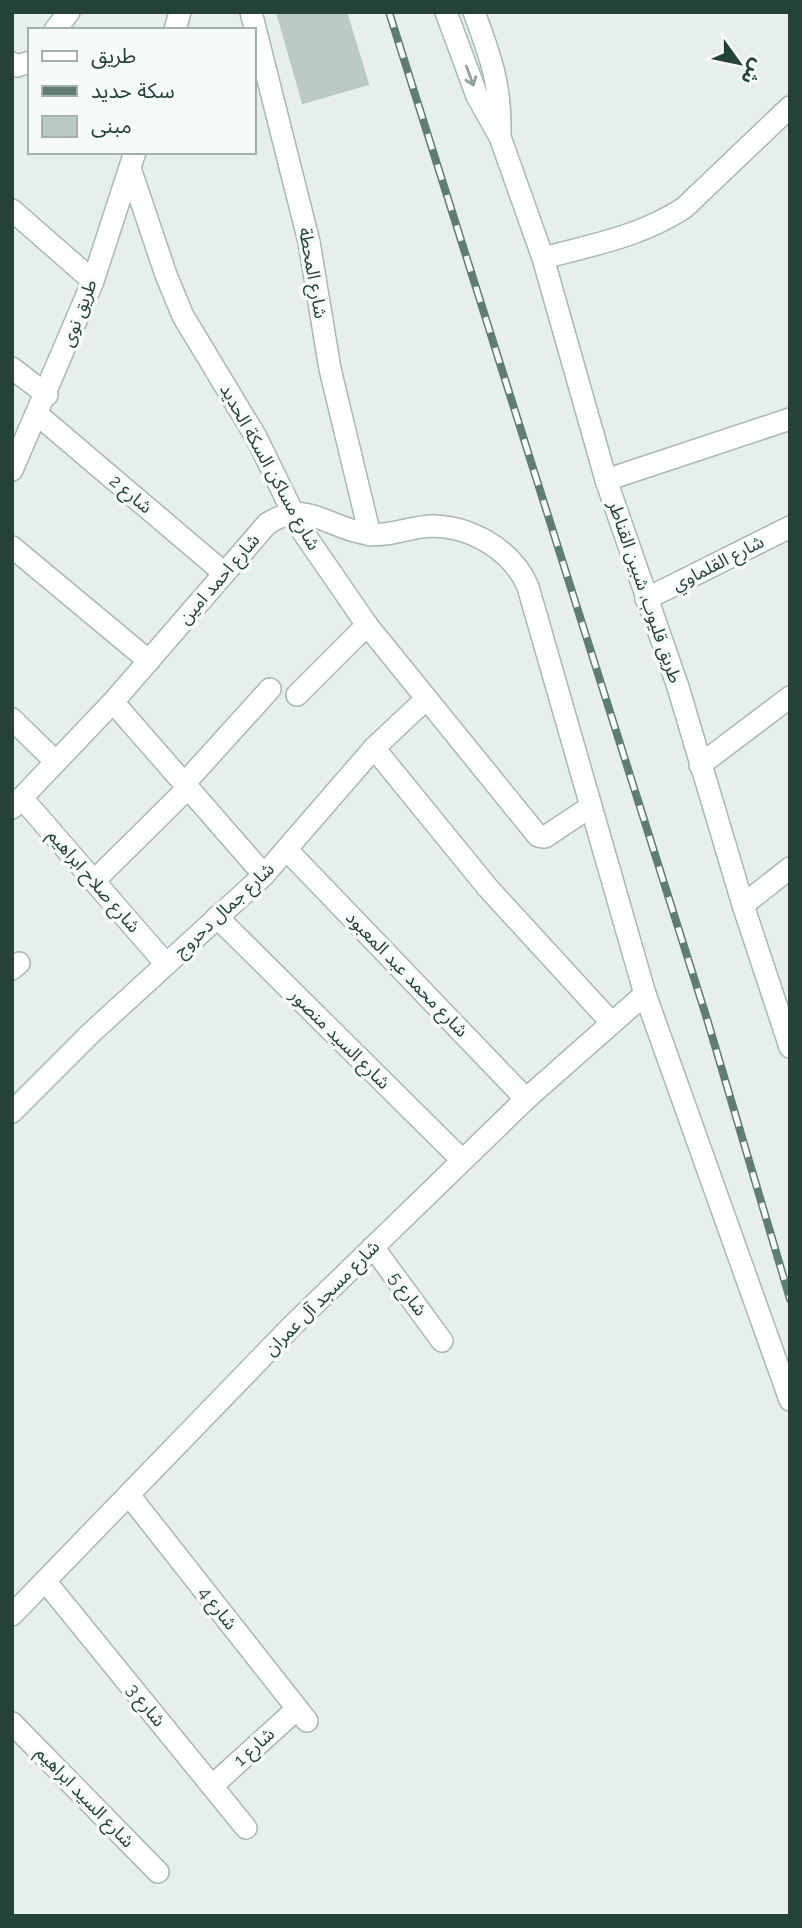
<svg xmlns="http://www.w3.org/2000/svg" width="802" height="1928" font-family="Raleway,'Noto Sans Arabic',sans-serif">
<rect width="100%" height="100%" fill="#e6efeb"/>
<polygon fill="#bbcac4" stroke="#b8c9c2" stroke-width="2" points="277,12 346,12 368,84 303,103"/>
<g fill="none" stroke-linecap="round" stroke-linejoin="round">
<g stroke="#a8b8b2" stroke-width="24">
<g id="minor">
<polyline points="251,12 309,242 330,369 370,535"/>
<polyline points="55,30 69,12"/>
<polyline points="12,63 17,66 30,62"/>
<polyline points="130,168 166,275 183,316 256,437 301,529 367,625 538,836 545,837 590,807"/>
<polyline points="12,210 93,281"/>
<path d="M543,258C593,245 641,236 684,208L790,107"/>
<polyline points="12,368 47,395"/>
<polyline points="38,415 224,573"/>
<polyline points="606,480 790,419"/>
<polyline points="12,547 149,661"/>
<polyline points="646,599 790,527"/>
<polyline points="297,695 367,625"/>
<polyline points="113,702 264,875"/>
<polyline points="12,719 56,762"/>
<polyline points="374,748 488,888 610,1021"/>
<polyline points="700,765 790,697"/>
<polyline points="184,784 270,689"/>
<polyline points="22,798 166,964"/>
<path d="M12,808L113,702L267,524C307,497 329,530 369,534C390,537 412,526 433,526C473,527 513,551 528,587L645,994L790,1400"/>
<polyline points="287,850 526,1099"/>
<polyline points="94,881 188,788"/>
<polyline points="743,905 790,868"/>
<polyline points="217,917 462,1160"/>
<polyline points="12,969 19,963"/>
<polyline points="12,1112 91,1033 264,875 374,748 425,700"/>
<polyline points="373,1247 442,1341"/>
<polyline points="129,1495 307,1721"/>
<polyline points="46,1582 246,1828"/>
<polyline points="12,1615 291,1327 526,1099 645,994"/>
<polyline points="12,1723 158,1872"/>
<polyline points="212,1786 297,1709"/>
</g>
</g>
<g stroke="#a8b8b2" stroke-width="24">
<g id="tertiary">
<polyline points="175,30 180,12"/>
<polyline points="12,470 93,281 135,152"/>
</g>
</g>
<g stroke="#a4bbb3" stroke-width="24">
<g id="secondary">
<polyline points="446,12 477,96 500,137 543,258 606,480 678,687 743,905 790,1047"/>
<path d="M474,12C491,58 501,85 500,135"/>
</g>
</g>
<use href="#minor" stroke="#fff" stroke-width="21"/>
<use href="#tertiary" stroke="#fff" stroke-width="21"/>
<use href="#secondary" stroke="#fff" stroke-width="21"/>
<g stroke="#5f7d75" stroke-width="8">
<polyline id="rail" points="389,12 707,1019 790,1299"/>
</g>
<use href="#rail" stroke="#f7fbf9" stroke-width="5" stroke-dasharray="16" stroke-linecap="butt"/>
</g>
<defs><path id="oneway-shaft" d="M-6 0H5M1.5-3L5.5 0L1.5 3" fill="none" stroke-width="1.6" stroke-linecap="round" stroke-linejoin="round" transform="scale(1.75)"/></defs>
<use stroke="#92a09c" href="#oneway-shaft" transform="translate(470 76) rotate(70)"/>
<g text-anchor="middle" stroke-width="7" stroke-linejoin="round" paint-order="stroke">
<g font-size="18" fill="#24423a" stroke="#f7fbf9">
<text transform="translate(313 273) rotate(80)" y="6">شارع المحطة</text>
<text transform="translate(79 313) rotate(-69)" y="6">طريق نوى</text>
<text transform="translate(270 467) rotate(61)" y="6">شارع مساكن السكة الحديد</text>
<text transform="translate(131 494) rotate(40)" y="6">شارع 2</text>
<text transform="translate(718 563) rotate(-27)" y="6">شارع القلماوي</text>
<text transform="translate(219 579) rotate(-49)" y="6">شارع احمد امين</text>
<text transform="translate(645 592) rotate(71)" y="6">طريق قليوب, شبين القناطر</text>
<text transform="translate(94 881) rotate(49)" y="6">شارع صلاح ابراهيم</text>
<text transform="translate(224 910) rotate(-43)" y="6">شارع جمال دحروج</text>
<text transform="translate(407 974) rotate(46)" y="6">شارع محمد عبد المعبود</text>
<text transform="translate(340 1039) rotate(45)" y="6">شارع السيد منصور</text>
<text transform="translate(408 1294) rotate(53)" y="6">شارع 5</text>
<text transform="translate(322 1298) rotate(-45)" y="6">شارع مسجد آل عمران</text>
<text transform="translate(218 1608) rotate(52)" y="6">شارع 4</text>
<text transform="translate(146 1705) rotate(51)" y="6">شارع 3</text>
<text transform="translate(254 1747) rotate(-42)" y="6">شارع 1</text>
<text transform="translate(85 1797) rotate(46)" y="6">شارع السيد ابراهيم</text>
</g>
</g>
<rect width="802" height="1928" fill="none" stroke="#24423a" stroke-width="28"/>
<rect x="28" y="28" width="228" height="126" fill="#f7fbf9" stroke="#a3b1ad" stroke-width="2"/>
<rect x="42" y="51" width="35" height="10" fill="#ffffff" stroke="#a3b1ad" stroke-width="2"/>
<text x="91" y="63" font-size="21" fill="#24423a">طريق</text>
<rect x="42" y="86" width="35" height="10" fill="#5f7d75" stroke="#a3b1ad" stroke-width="2"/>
<text x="91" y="98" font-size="21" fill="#24423a">سكة حديد</text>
<rect x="42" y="116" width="35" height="21" fill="#bbcac4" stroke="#a3b1ad" stroke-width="2"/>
<text x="91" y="133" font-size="21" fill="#24423a">مبنى</text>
<g transform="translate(739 63) rotate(123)" stroke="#f7fbf9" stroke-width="5" paint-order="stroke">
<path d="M0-5L12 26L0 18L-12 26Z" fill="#24423a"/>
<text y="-10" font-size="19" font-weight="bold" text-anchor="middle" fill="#24423a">ش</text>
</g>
</svg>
